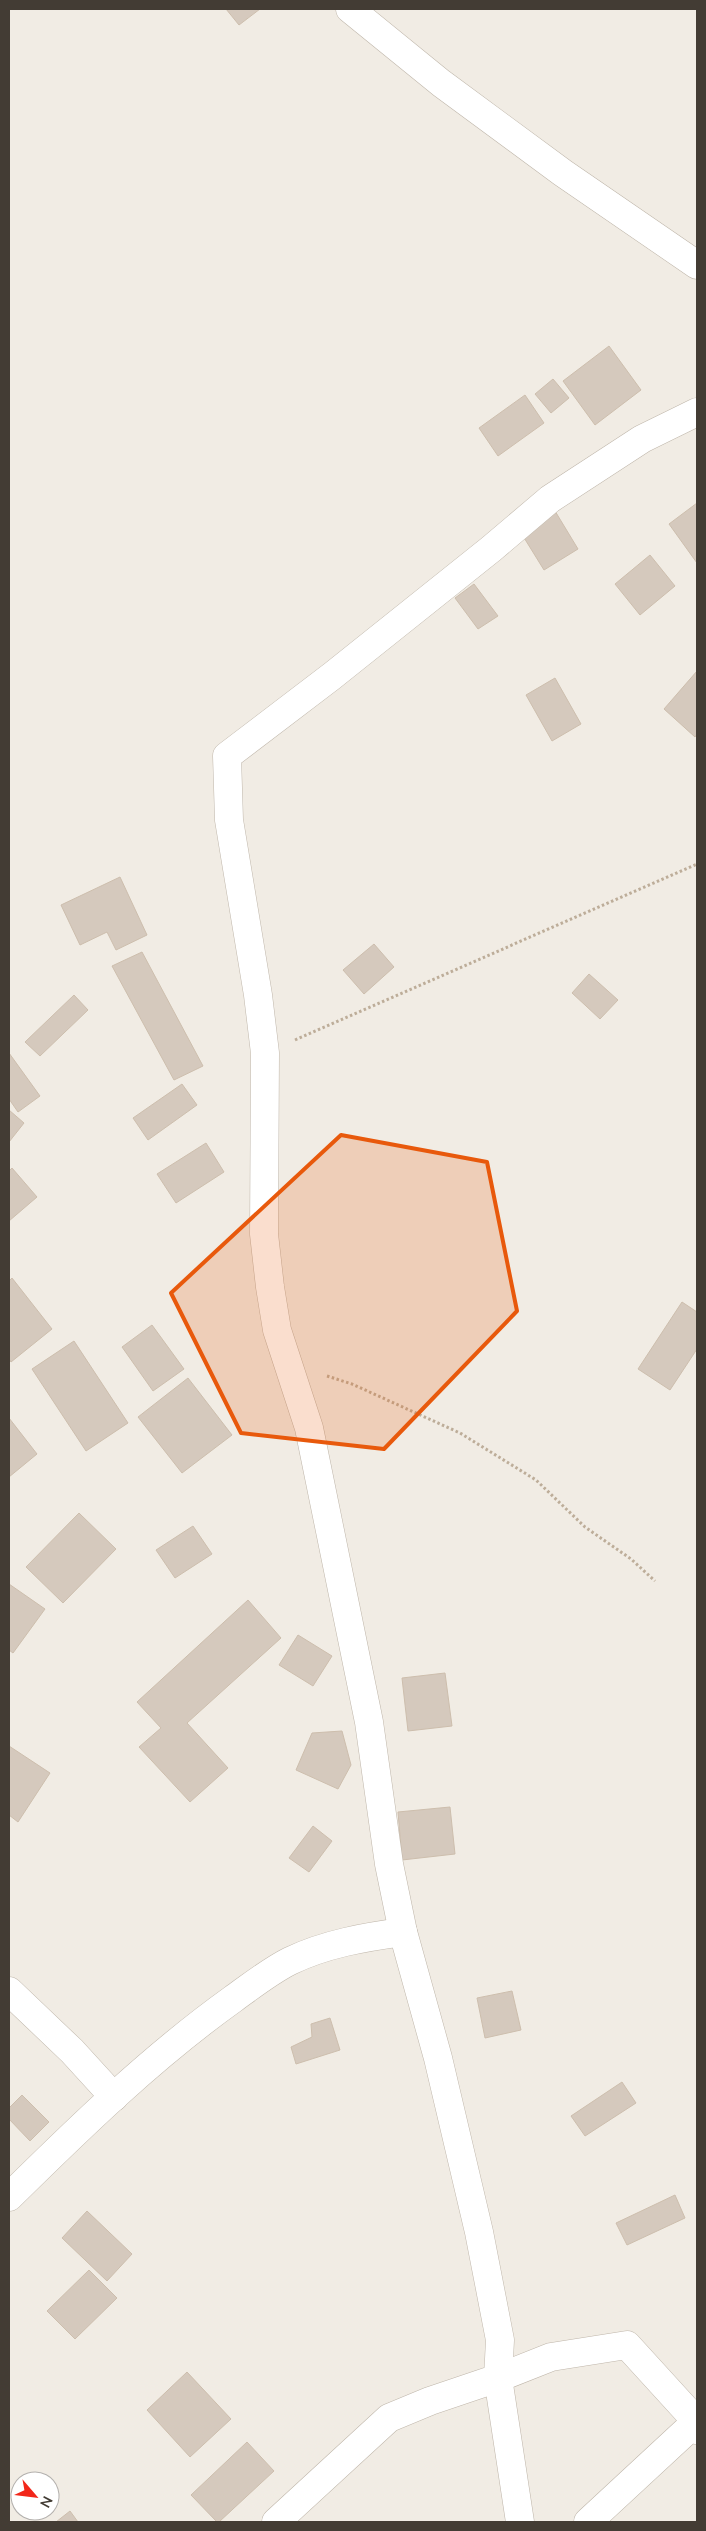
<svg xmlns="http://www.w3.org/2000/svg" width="706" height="2531" font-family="Mulish,sans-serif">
<rect width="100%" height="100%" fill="#f1ece4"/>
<g fill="#d5c9bd" stroke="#cdbead">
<polygon points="226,9 260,9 239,25"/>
<polygon points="609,346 641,390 595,425 563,381"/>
<polygon points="553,379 569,398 551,413 535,394"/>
<polygon points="525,395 544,423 498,456 479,428"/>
<polygon points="697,503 697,563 669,524"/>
<polygon points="552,506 578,549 544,570 518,528"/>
<polygon points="650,555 675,586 640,615 615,584"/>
<polygon points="474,584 498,616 478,629 455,598"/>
<polygon points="697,671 697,734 695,737 664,709"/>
<polygon points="555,678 581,724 552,741 526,695"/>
<polygon points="120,877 147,935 116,950 107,932 80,945 61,905"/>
<polygon points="374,944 394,967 364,994 343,970"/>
<polygon points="142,952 203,1066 174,1080 112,966"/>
<polygon points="589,974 618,1000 600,1019 572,993"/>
<polygon points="74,995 88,1010 40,1056 25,1042"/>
<polygon points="9,1053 40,1096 18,1112 9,1099"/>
<polygon points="182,1084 197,1105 148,1140 133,1118"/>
<polygon points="9,1110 24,1123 9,1142"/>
<polygon points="206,1143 224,1172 176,1203 157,1174"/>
<polygon points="12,1168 37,1197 9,1221 9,1171"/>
<polygon points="12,1278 52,1329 11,1362 9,1359 9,1281"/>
<polygon points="682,1302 697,1312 697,1349 670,1390 638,1369"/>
<polygon points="152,1325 184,1369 153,1391 122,1347"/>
<polygon points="74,1341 128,1423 86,1451 32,1369"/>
<polygon points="188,1378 232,1435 182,1473 138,1417"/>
<polygon points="9,1418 37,1454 9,1477"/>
<polygon points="79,1513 116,1549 63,1603 26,1567"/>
<polygon points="193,1526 212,1554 175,1578 156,1550"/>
<polygon points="9,1584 45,1609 13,1653 9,1650"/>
<polygon points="248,1600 281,1638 187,1723 228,1768 190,1802 139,1747 161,1728 137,1702"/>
<polygon points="298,1635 332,1656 313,1686 279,1665"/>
<polygon points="445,1673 452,1726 408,1731 402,1678"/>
<polygon points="342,1731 351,1765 338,1789 296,1770 312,1733"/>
<polygon points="9,1746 50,1773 18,1822 9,1815"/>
<polygon points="450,1807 455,1854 402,1860 398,1812"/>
<polygon points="313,1826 332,1841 309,1872 289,1858"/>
<polygon points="512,1991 521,2030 485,2038 477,1998"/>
<polygon points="330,2018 340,2050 296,2064 291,2047 312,2037 311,2024"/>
<polygon points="622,2082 636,2103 585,2136 571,2116"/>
<polygon points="22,2095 49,2122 30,2141 9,2119 9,2108"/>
<polygon points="675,2195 685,2218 627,2245 616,2223"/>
<polygon points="87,2211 132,2254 107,2281 62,2238"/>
<polygon points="89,2270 117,2298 75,2339 47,2311"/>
<polygon points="187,2372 231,2419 190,2457 147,2410"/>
<polygon points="247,2442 274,2471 219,2522 217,2522 191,2495"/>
<polygon points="70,2511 78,2522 56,2522"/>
</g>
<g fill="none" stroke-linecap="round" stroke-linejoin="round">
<g stroke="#bfb6aa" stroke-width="29">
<g id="minor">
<polyline points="350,9 441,83 563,173 697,265"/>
<polyline points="9,1991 72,2051 114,2097"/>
<path d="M9,2197C80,2127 152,2057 233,1999C251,1986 270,1971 290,1961C325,1944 365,1937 403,1932"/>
<polyline points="276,2522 389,2418 430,2401 498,2378 551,2357 627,2345 689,2413 697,2430"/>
<polyline points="520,2522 498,2378 500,2340 479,2232 438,2058 403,1932 389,1864 369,1722 309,1428 277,1330 270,1287 264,1234 265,1053 258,995 229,820 227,756 332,676 491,549 550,499 642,439 697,412"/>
<polyline points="588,2522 697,2421"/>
</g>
</g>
<g stroke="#bdad99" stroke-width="3" stroke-dasharray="2.5 2.5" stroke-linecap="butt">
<polyline points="295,1040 697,864"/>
<polyline points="327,1376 352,1384 460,1433 536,1480 585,1527 631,1559 655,1581"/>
</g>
<use href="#minor" stroke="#fff" stroke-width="28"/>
</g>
<path fill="#e8590c" fill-opacity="0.2" stroke="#e8590c" stroke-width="4" stroke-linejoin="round" d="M341,1135L487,1162L517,1311L384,1449L241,1433L171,1293Z"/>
<rect width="706" height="2531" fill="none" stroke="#433c34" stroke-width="20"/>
<g transform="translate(35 2496) rotate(118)"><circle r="24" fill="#ffffff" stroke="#b4b1ae"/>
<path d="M0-4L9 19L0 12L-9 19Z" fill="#f2271a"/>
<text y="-8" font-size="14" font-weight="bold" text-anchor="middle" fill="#433c34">N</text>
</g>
</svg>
